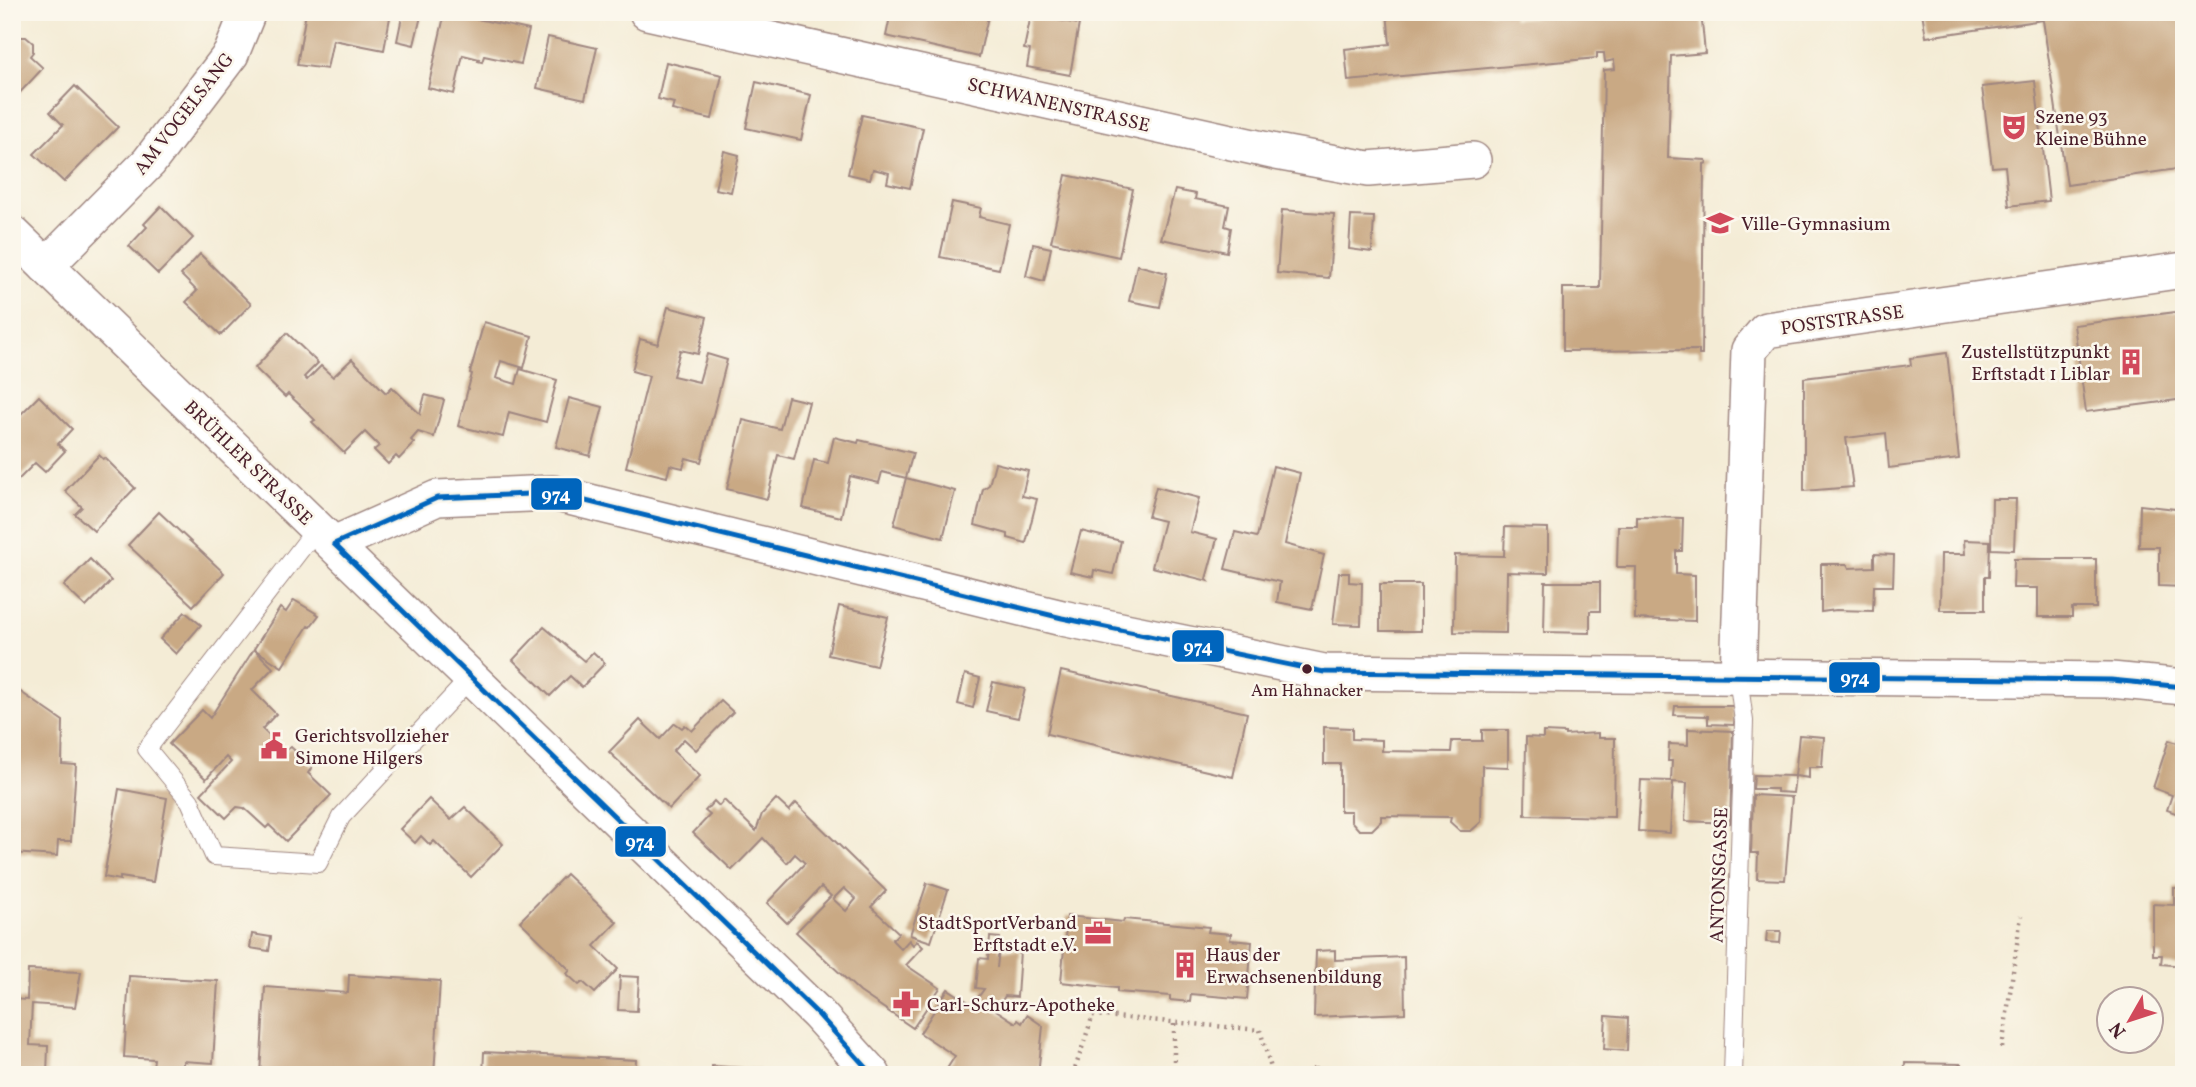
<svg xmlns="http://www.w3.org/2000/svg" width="2196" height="1087" font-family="Vollkorn,serif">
<rect width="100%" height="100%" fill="#fbf7ec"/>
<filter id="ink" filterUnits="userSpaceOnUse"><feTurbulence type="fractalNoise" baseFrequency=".0143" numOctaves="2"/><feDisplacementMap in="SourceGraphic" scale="14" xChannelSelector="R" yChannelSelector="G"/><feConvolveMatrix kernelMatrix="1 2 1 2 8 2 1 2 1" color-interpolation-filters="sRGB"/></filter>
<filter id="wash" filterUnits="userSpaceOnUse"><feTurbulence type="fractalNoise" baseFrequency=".00686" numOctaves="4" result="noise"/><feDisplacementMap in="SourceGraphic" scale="28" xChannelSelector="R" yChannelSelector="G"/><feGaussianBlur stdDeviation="1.57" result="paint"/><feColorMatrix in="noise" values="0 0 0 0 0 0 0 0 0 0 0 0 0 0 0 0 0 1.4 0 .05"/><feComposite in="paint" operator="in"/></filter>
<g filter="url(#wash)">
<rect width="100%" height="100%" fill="#f4ecd6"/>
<g id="blocks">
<g fill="#c9a984" fill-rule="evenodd">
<polygon points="306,12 391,12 384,50 333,40 327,69 297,65"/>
<polygon points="403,12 422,12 414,45 397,41"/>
<polygon points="445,12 529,30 521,64 484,56 482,62 478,61 479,59 463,55 454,94 428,88"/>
<polygon points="891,12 989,12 979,57 886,36"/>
<polygon points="1387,12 1512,12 1513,19 1587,12 1701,12 1705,53 1671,56 1668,158 1706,160 1707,163 1704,164 1702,355 1699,355 1699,350 1563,351 1563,288 1600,288 1604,70 1615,69 1614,60 1605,62 1604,53 1597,53 1597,58 1348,81 1345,49 1390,44"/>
<polygon points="1922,12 2184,12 2184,168 2067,185 2043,20 1926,37"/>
<polygon points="1031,15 1079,24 1070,75 1027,67 1030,50 1024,49"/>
<polygon points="16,37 26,37 33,43 33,52 30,56 43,68 12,101 12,41"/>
<polygon points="548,37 597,48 585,99 537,88"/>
<polygon points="666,62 722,75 712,119 672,110 674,103 658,99"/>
<polygon points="2035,81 2049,201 2009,206 2005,166 1992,167 1982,87"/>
<polygon points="756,82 811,95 801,140 746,128"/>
<polygon points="75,86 118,127 64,182 34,154 63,125 50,112"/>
<polygon points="862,115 923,128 910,188 887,183 889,173 873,169 870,179 848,174"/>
<polygon points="724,151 739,155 731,192 715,189"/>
<polygon points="1066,175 1133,189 1119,257 1051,242"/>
<polygon points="1175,190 1196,194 1195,199 1229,206 1225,226 1231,228 1227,252 1161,239"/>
<polygon points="952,202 981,208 979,217 1009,224 999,269 940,257"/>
<polygon points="161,206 193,238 158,274 129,246 147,227 144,224"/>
<polygon points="1282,210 1334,214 1329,278 1277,273"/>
<polygon points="1351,216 1374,217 1372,252 1349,249"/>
<polygon points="1033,244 1051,248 1044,281 1026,276"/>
<polygon points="200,254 251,304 221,335 186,302 197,291 181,275"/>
<polygon points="1137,265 1167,273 1160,307 1129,301"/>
<polygon points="668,307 707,317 698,354 680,350 673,376 699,382 707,354 727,360 701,462 686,458 683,468 670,465 667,477 626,467 649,376 632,371 640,339 658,344"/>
<polygon points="2184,311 2184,399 2086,412 2074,325"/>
<polygon points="484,322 532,336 524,368 501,361 496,378 516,384 520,369 557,380 546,422 509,412 503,437 458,426 472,374 470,373"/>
<polygon points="287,333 318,363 304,377 307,380 321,366 333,377 352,359 386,393 392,387 420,414 425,395 444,400 434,437 418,432 411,440 414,443 399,459 396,456 388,464 374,450 379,446 365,432 344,453 312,422 315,420 302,407 288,394 285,397 255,368"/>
<polygon points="1947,353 1959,459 1889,468 1886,433 1846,438 1853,487 1804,491 1804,378 1911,365 1910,358"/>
<polygon points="39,396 72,429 58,444 65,451 45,472 35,463 18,480 12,474 12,423"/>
<polygon points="788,397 809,402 794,459 778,455 767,499 727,489 743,420 780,429"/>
<polygon points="569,398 603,407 590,456 556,447"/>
<polygon points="834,437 858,443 859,440 913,453 906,478 955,491 943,538 894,525 906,478 882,472 879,483 850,476 841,517 803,508 814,460 828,463"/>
<polygon points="99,455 103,459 105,458 135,488 94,531 75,514 82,507 65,491"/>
<polygon points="995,463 1028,471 1022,496 1037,499 1026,543 1008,538 1008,534 975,525 983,489 989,485"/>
<polygon points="1273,466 1300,473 1285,544 1324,555 1312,609 1277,602 1280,582 1225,569 1235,532 1257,537"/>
<polygon points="1156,487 1199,498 1190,532 1217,539 1206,579 1208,581 1152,567 1164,521 1148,517"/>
<polygon points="1992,499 2016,499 2014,550 1991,549"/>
<polygon points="2140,505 2184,510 2184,587 2159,586 2159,547 2139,547"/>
<polygon points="159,512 224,573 193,606 128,545"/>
<polygon points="1637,517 1683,518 1682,551 1676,551 1676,574 1695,575 1695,621 1635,619 1636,567 1617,567 1618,526 1637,526"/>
<polygon points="1505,527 1548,528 1548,573 1507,572 1506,633 1454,632 1455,555 1504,556"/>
<polygon points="1081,531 1121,541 1113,574 1094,570 1093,577 1070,572"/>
<polygon points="1964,540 1990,541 1989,577 1985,577 1985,610 1940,610 1941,554 1965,554"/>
<polygon points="1874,554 1894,555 1893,586 1874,586 1873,611 1836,610 1821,612 1821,564 1847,564 1849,568 1874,567"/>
<polygon points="90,559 111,581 86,607 64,586"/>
<polygon points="2014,559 2096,559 2096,608 2072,608 2072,617 2038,617 2038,588 2013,588"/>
<polygon points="1339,573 1349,573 1349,582 1362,583 1361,625 1333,624"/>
<polygon points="1545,582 1600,582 1600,611 1590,611 1590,633 1544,632"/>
<rect x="1380" y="584" width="41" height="47"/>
<polygon points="294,600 319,615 310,627 308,626 282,667 254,649 280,608 286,612"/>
<polygon points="839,606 888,617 876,666 828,655"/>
<polygon points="185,612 201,625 176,654 160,639"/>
<polygon points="544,627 584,661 593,652 605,663 582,687 570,676 550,696 513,660"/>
<polygon points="254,649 273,668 252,690 276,714 262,729 285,751 291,747 312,767 308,773 331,795 286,841 269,825 266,828 244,808 237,807 226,818 201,794 231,762 226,757 206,779 169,744 202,710 210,718"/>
<polygon points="1061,671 1247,713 1233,777 1047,734"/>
<polygon points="965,674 980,678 973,708 958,704"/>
<polygon points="993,682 1025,689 1018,718 986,711"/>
<polygon points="12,686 63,721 62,764 76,765 71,841 58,841 57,856 12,853"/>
<polygon points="721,701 733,712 696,750 684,739 673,751 700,776 669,809 609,752 640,720 660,739 675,723 682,728 685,725 692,731"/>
<polygon points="1675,706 1735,706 1734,725 1708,724 1708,716 1674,715"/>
<polygon points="1324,727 1352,728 1352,739 1382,740 1382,751 1451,752 1452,741 1482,741 1482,730 1508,730 1508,767 1482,766 1481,822 1471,831 1460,831 1450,822 1451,817 1381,816 1381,821 1372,830 1359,830 1351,821 1351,811 1340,811 1340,764 1324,764"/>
<polygon points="1688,729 1733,731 1730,823 1685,821 1687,783 1673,782 1670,833 1638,831 1641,780 1671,781 1672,761 1668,761 1669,744 1688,745"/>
<polygon points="1543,732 1565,733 1565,735 1598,733 1598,738 1615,738 1614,817 1525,815 1526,737 1543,738"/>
<polygon points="1799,735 1824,737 1822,767 1809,767 1809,778 1795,776 1793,793 1777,792 1777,789 1753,789 1754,775 1795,776"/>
<polygon points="2180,735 2184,736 2184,816 2167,810 2172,795 2153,788 2169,740 2177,743"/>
<polygon points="119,789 167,798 153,882 120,877 120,880 104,877"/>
<polygon points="1753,795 1792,797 1785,880 1757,879 1758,853 1751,853"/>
<polygon points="429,799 451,820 465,807 503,844 471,877 434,841 430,845 421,836 415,843 400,829"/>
<path d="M776,799L789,811L796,803L886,891L871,907L899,933L892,940L901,949L909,940L913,945L917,941L923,947L906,965L940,988L913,1028L860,992L796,932L831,896L821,887L787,923L767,903L805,863L795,854L787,863L763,838L732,870L693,833L710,815L705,811L714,801L719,806L724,800L756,831L762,814ZM844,888L856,899L846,911L833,899Z"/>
<polygon points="566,874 617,922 594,946 618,969 595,993 583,982 579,985 567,974 570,970 520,921"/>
<polygon points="927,883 948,890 931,942 910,935"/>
<polygon points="2174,888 2184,888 2184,966 2161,964 2162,955 2153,955 2153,904 2174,905"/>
<polygon points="1067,916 1123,922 1124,919 1209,927 1208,932 1231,934 1230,940 1252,942 1247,999 1191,994 1190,1002 1170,1000 1170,996 1117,992 1117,988 1061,982"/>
<polygon points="1767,931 1781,931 1780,943 1766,942"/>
<polygon points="252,934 271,937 269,951 250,948"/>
<polygon points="990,937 1000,938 997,968 999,950 1020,951 1017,997 1005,996 996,1010 1016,1023 1018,1020 1022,1023 1027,1015 1043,1026 1038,1075 943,1075 955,1056 920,1033 948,989 973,1005 984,989 976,988 979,958 988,959"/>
<polygon points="1335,950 1335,960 1404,957 1405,1013 1314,1017 1316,951"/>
<polygon points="28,970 81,972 75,1007 32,1004 30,1045 48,1046 47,1075 12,1075 12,999 27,1000"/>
<polygon points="349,975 440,981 434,1075 260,1075 265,987 348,993"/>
<polygon points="129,976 218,981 213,1063 183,1061 183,1069 153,1067 154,1059 124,1057"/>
<polygon points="620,976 639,977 637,1011 618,1010"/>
<polygon points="1606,1016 1628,1018 1627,1051 1604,1049"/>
<polygon points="484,1052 636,1060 635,1075 483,1075"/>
<polygon points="1905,1063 1961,1064 1960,1075 1904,1075"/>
<polygon points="712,1066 759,1069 758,1075 712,1075"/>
<polygon points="1313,1068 1339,1069 1339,1075 1312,1075"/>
</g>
</g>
</g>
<g filter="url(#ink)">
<use href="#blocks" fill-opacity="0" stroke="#9f8680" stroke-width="2"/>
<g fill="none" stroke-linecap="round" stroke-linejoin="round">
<g stroke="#9f8680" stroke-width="20">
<g id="lane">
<polyline points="317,528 147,749 190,801 214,856 318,863 341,817 471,677"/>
<polyline points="1733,1075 1744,721 1738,677"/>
</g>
</g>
<g stroke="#9f8680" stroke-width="38">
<g id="street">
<polyline points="647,12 1276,152 1368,169 1473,160"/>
<polyline points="12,233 818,1014 873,1075"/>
<polyline points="46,266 149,162 231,54 248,12"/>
<polyline points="334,544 437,498 553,493 1062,618 1324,672 2111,680 2184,687"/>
<polyline points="1738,677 1749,350 1766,330 2184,270"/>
</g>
</g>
<g stroke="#9f8680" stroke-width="4.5" stroke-dasharray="2 5" stroke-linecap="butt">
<polyline points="2002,1048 2021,916"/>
<polyline points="1174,1068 1174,1022"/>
<polyline points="1073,1075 1093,1015 1260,1030 1273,1075"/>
</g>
<use href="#lane" stroke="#fff" stroke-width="18"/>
<use href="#street" stroke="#fff" stroke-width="35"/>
<g stroke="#fbf7ec" stroke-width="10">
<polyline id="bus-1" points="873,1075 818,1014 334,544 437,498 553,493 1062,618 1324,672 2111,680 2184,687"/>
</g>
<use href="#bus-1" stroke="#0065bd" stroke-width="5"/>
</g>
</g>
<defs>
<g id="theatre-bare" transform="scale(2.1)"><path d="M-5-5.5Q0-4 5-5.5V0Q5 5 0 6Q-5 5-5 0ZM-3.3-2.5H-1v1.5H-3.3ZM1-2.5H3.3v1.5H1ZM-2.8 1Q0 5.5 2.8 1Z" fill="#d1495b" stroke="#fbf7ec" stroke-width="2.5" paint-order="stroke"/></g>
<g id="school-bare" transform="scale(2.1)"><path d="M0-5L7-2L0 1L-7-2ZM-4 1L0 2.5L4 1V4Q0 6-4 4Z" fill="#d1495b" stroke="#fbf7ec" stroke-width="2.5" paint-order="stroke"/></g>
<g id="building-bare" transform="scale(2.1)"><path d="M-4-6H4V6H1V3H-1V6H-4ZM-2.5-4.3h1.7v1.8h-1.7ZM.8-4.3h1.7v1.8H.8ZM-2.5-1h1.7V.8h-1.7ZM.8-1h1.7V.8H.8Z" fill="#d1495b" stroke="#fbf7ec" stroke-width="2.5" paint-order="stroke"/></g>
<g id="civic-bare" transform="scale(2.1)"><path d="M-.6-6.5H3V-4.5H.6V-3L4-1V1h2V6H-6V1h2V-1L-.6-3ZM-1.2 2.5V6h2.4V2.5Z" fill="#d1495b" stroke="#fbf7ec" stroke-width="2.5" paint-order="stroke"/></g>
<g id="office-bare" transform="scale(2.1)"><path d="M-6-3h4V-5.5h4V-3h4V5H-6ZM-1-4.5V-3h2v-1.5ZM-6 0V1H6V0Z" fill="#d1495b" stroke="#fbf7ec" stroke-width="2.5" paint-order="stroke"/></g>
<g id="pharmacy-bare" transform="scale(2.1)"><path d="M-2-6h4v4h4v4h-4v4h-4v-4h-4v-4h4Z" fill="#d1495b" stroke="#fbf7ec" stroke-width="2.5" paint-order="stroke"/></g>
</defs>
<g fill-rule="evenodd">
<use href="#theatre-bare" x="2014" y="127"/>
<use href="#school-bare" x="1720" y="223"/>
<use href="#building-bare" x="2131" y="362"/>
<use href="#civic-bare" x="274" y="746"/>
<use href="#office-bare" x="1098" y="933"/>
<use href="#building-bare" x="1185" y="965"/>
<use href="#pharmacy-bare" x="906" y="1004"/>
</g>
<circle fill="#4a1f2b" stroke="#fbf7ec" stroke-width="2.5" cx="1307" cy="669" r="6"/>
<g text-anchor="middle" stroke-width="5" stroke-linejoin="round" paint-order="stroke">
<g font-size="17" fill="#4a1f2b" stroke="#fbf7ec">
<text x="1307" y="696">Am Hahnacker</text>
</g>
<g font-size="19" fill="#4a1f2b" stroke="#fbf7ec">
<text transform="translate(1059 104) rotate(13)" y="7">SCHWANENSTRASSE</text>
<text transform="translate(183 113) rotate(-52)" y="7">AM VOGELSANG</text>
<text transform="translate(1842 319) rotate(-8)" y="7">POSTSTRASSE</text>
<text transform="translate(249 462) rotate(44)" y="7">BRÜHLER STRASSE</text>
<text transform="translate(1718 875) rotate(-88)" y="7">ANTONSGASSE</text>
</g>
<g font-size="19" fill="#4a1f2b" stroke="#fbf7ec" text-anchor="start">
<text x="2035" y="123">Szene 93<tspan x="2035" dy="22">Kleine Bühne</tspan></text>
<text x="1741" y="230">Ville-Gymnasium</text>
<text x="2110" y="358" text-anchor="end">Zustellstützpunkt<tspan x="2110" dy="22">Erftstadt 1 Liblar</tspan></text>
<text x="295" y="742">Gerichtsvollzieher<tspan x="295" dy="22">Simone Hilgers</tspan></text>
<text x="1077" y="929" text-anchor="end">StadtSportVerband<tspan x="1077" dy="22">Erftstadt e.V.</tspan></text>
<text x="1206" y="961">Haus der<tspan x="1206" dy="22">Erwachsenenbildung</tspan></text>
<text x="927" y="1011">Carl-Schurz-Apotheke</text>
</g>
</g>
<g stroke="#fbf7ec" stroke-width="2.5">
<rect x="530" y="477" width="53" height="34" rx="7" fill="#0065bd"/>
<rect x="1171" y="629" width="54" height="34" rx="7" fill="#0065bd"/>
<rect x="1828" y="661" width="53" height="33" rx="7" fill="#0065bd"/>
<rect x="614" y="825" width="53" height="33" rx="7" fill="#0065bd"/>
</g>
<g font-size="19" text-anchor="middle" font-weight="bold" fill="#fff">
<text x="556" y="501">974</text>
<text x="1198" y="653">974</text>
<text x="1855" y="684">974</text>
<text x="640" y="848">974</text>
</g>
<rect width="2196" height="1087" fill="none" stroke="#fbf7ec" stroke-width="42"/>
<g transform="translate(2130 1020) rotate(231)"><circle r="33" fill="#fbf7ec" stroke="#b4a19f" stroke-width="2"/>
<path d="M0-5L12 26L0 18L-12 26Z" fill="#d1495b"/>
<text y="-10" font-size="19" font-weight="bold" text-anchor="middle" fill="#4a1f2b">N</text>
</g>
</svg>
